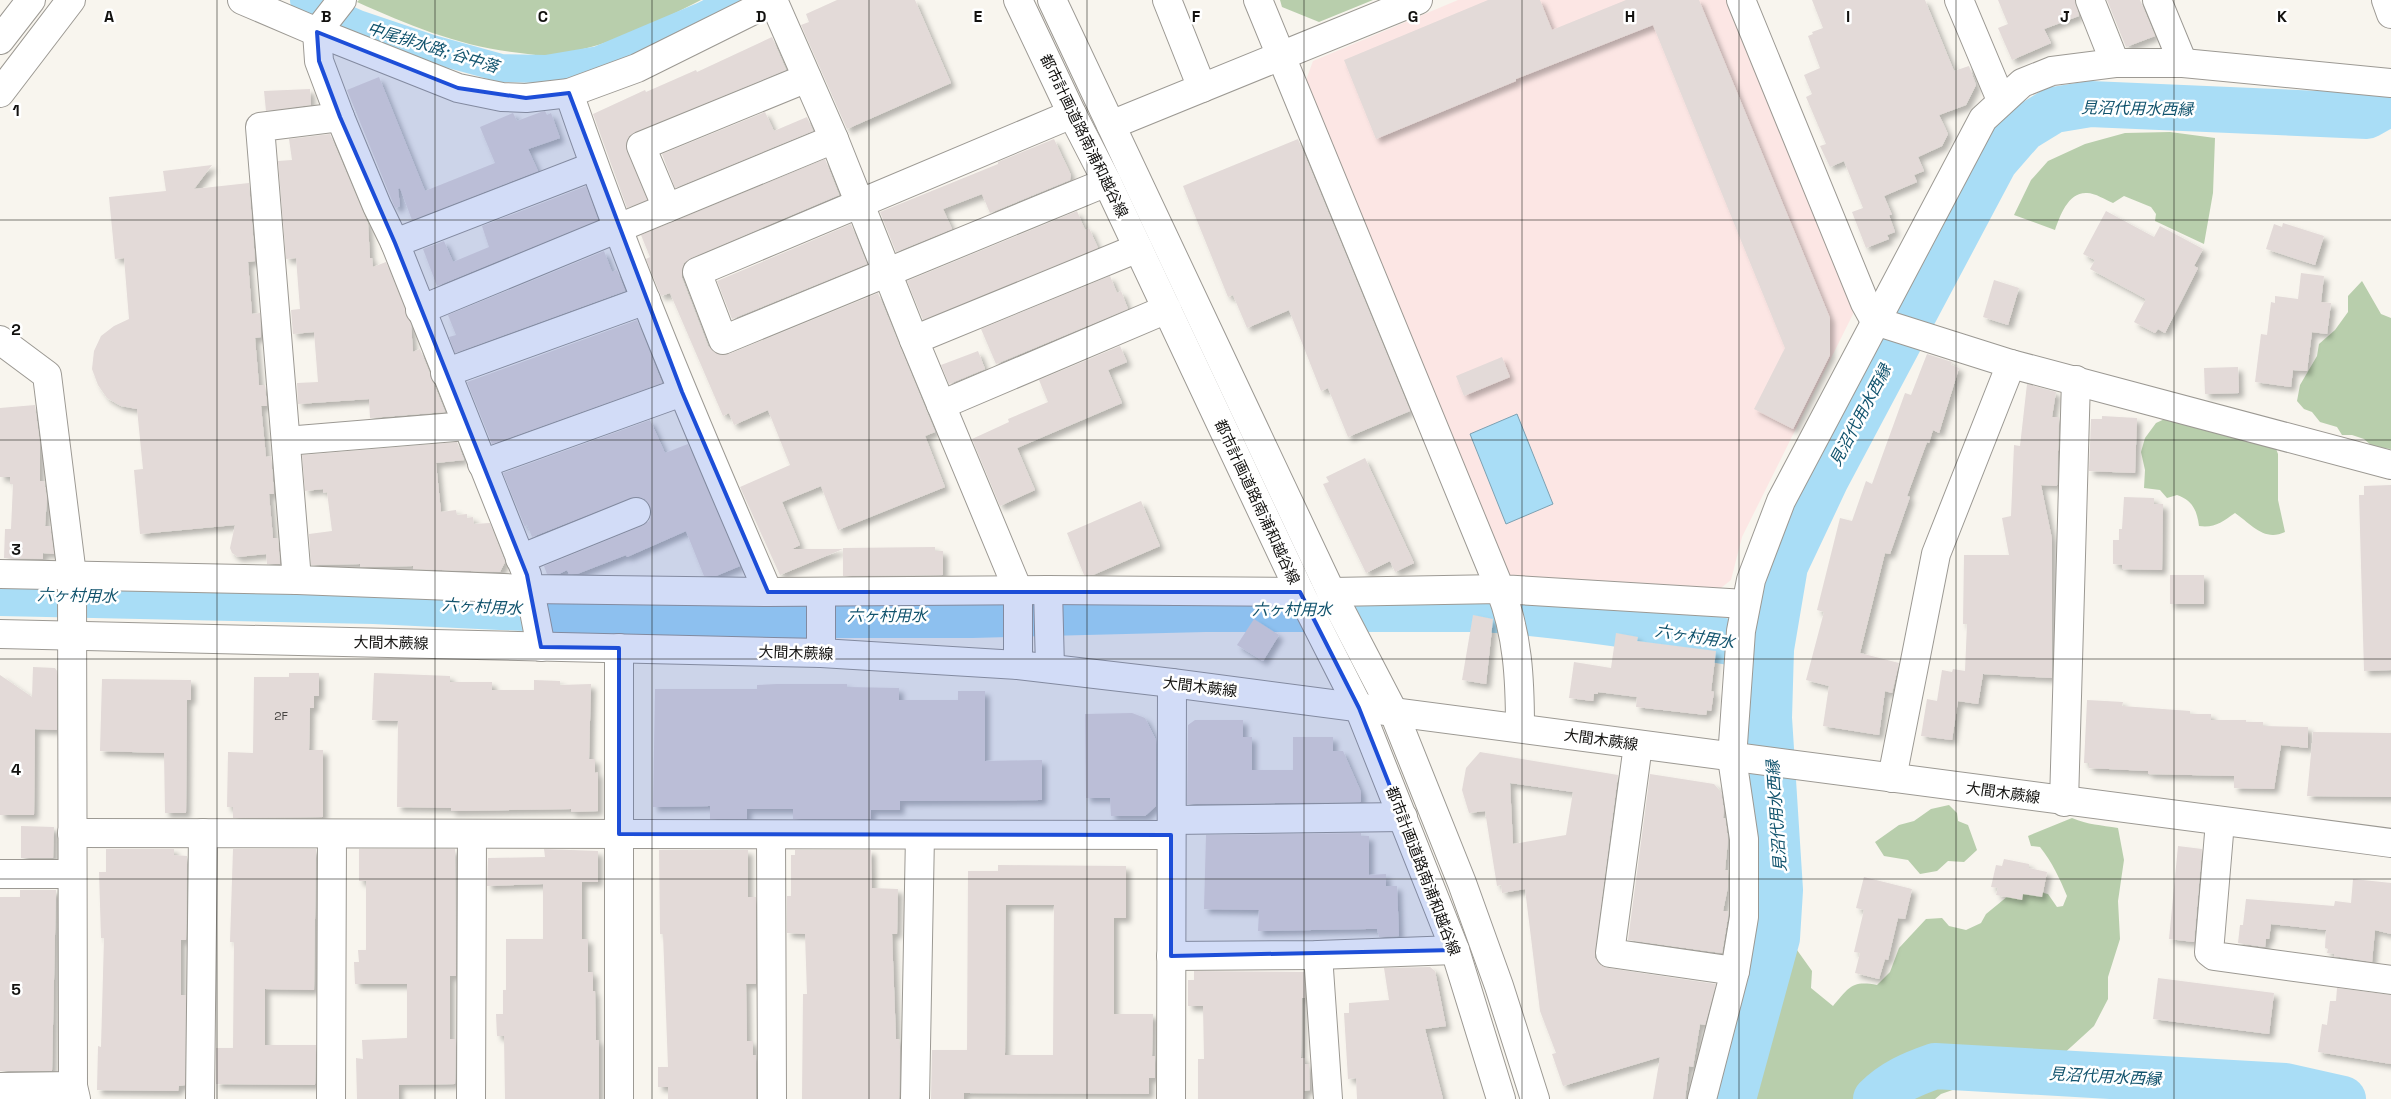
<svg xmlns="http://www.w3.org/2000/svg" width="2391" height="1099" font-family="'Space Grotesk','Noto Sans JP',sans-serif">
<defs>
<filter id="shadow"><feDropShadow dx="4.5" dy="4.5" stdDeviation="2.5" flood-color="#0004"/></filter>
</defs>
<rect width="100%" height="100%" fill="#f8f5ee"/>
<polygon fill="#fce6e4" points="1458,0 1726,0 1852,301 1853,314 1742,537 1731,580 1717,591 1510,575 1305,83 1313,61"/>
<g fill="#b8ceac">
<path d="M359,0H701C654,24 604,49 551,55C541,57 530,54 520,53C462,47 410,26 357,2Z"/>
<polygon points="1280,0 1373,0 1319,22 1282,7"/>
<path d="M2170,132L2215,138L2213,193L2204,244L2155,221L2156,214L2151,207L2124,196L2113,203C2106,200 2095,193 2087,193C2068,192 2060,216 2055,230L2014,215L2031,180L2048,161L2085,144L2125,133Z"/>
<polygon points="2362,281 2381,314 2391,318 2391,449 2373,447 2364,439 2352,435 2342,435 2337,427 2320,422 2312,412 2304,409 2297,401 2300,385 2317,356 2319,344 2335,330 2348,312 2348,296"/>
<path d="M2171,416L2275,446L2278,454V500L2285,532C2264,542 2251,524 2235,513C2222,522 2215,528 2199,526C2197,510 2192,500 2177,495L2167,498L2160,490L2144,488L2145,470L2141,452L2145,438L2156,423Z"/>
<polygon points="1949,805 1957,813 1958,821 1968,825 1977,850 1964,862 1948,861 1937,871 1920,874 1908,860 1884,856 1875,842 1899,825 1914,821 1931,809"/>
<path d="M2072,818C2088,825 2101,825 2118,828L2124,860L2118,901L2120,939L2108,977V999L2094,1026L2060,1057L2042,1083L2017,1090L1994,1083L1967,1085L1941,1094L1935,1099H1722L1745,998L1762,959L1765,941L1771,932L1790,931L1797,950L1812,971L1811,988L1833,1006C1849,988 1851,980 1877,985L1890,972L1899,948L1926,919L1942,918L1949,926L1966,930L1981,923L1986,914L2019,887L2048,894L2057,907L2063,906L2067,896C2060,879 2052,862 2040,847L2031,846L2028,836Z"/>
</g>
<polygon fill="#a9ddf6" stroke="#7ca0b1" points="1517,414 1553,504 1506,524 1470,434"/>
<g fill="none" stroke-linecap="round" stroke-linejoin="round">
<polyline stroke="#a9ddf6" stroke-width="28" points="304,0 358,24 432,49 501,68 546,69 599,60 703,16 734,0"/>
<g stroke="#a9ddf6" stroke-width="46">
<path d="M0,593L374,601L672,615H972L1205,609H1482C1579,615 1675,633 1771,649"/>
<polyline points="1733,1099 1777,938 1780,890 1769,718 1771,649 1785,566 1826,479 1995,161 2023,129 2054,110 2090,104 2367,116 2391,102"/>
<path d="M1876,1099C1893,1082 1912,1074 1935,1066L2285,1086L2343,1099"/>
</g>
</g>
<g fill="#e3dad8" fill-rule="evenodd" filter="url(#shadow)">
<polygon points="837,0 915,0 951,83 847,129 801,25 809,22 806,14"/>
<polygon points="1488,0 1540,0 1552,30 1626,0 1699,0 1830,318 1830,355 1793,429 1754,409 1785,348 1653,25 1516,79 1516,81 1376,139 1344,60"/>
<polygon points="1812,0 1925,0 1954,71 1969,66 1976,85 1966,105 1939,115 1948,134 1942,146 1918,157 1924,171 1914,175 1917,182 1884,196 1892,215 1889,215 1895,232 1887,235 1889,239 1866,248 1852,212 1863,208 1844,161 1830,167 1820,146 1826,144 1806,97 1812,94 1804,75 1820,68 1808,36 1813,34 1812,32 1823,28"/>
<polygon points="1998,0 2075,0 2079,16 2044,29 2051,43 2012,60 1998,28 2008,24"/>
<polygon points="2107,0 2140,0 2155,36 2126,47"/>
<polygon points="772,37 786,70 635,132 629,136 626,144 627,152 647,200 627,208 593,114 645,90 646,92 696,70 697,72"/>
<polygon points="379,77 425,191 495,163 480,127 513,113 517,121 541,112 545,111 547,115 551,113 560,138 528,149 538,171 412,220 400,188 398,189 400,206 395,208 347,90"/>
<polygon points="310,89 311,105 266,111 264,91"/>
<polygon points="765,112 774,131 807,117 813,131 675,188 662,154"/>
<polygon points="330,134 368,224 370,258 372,258 373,267 386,262 411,324 413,352 420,349 445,412 370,418 369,399 298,404 297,383 318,382 314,332 293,334 291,310 300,309 296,258 286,259 278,161 292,160 289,139"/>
<polygon points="1054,139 1071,175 1070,180 990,213 982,194 943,209 952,229 896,252 880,212 998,164 998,162"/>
<polygon points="1298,139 1410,411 1348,437 1328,388 1321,391 1289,310 1247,328 1233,295 1228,297 1183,186"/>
<polygon points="825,159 839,195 691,258 684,263 682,270 682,278 708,346 714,352 721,355 729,354 878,293 935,432 925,436 945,487 838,530 821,486 782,502 800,545 792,549 843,549 780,575 740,487 790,465 768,410 734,425 729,413 723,416 670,293 661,296 646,259 650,257 641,235"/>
<polygon points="212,165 194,189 249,183 255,261 248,262 252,314 260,313 261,337 255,338 259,385 265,385 267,406 261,406 266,457 271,456 274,494 269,494 273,538 278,538 280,564 267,564 266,554 238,557 232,553 230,548 235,525 140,534 134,470 143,469 137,409 121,406 107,398 98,385 92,369 94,351 101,336 114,326 129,319 124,258 115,259 109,197 166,191 163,171"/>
<polygon points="586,186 598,220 437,286 423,249 444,241 453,262 489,247 482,226"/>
<polygon points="1077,211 1085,230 1089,228 1098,248 923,320 907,281"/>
<polygon points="2106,211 2154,237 2160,226 2203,249 2194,266 2198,268 2165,333 2158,329 2155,333 2134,322 2146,299 2090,269 2095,260 2083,254"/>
<polygon points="2283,223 2324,236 2315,265 2266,249 2274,224 2282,227"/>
<polygon points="851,224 867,264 732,319 717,281"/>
<polygon points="604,251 612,272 617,270 625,291 455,353 449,337 456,335 448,315"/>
<polygon points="2301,273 2324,276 2321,302 2331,303 2327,334 2312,332 2307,371 2293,370 2291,387 2255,382 2261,334 2267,335 2271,302 2275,303 2275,296 2298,299"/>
<polygon points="1110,276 1117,293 1121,291 1128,309 996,364 981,329"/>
<polygon points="1994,280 2019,288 2008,325 1983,317"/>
<polygon points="637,320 662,383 492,444 467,382"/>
<polygon points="1120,346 1127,362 1108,370 1122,403 1017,448 1035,490 1000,506 972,439 1009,422 1008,419 1048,402 1039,380"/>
<polygon points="978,351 985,369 949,384 941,365"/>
<polygon points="1927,354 1952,362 1951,365 1959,368 1939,433 1933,430 1929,443 1927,442 1907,496 1910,497 1890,554 1885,553 1860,653 1899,663 1892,693 1885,691 1879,735 1823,726 1829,686 1806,680 1824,612 1817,610 1840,518 1852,521 1866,481 1872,484 1905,393 1911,395"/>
<polygon points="1502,357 1510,377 1464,396 1456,376"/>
<polygon points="2238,367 2239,393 2205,394 2204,368"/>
<polygon points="2027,384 2056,392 2052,417 2059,417 2057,486 2041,485 2052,539 2052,678 1983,674 1978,704 1958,701 1952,740 1921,736 1927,699 1937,701 1942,670 1952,672 1953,669 1965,671 1967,624 1963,624 1964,555 2009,555 2002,518 2011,516 2014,445 2020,446"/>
<polygon points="35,405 40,444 40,481 44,481 47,498 45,526 50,526 54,554 43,553 43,559 4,558 5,529 11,529 13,484 10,484 10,477 0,477 0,408"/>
<polygon points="2102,416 2137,418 2135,473 2089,471 2091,419 2102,419"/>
<polygon points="650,420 665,453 688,444 740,566 716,576 704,576 686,531 627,557 626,555 577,574 569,574 567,570 559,574 547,574 544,566 642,526 649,521 651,515 650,506 645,499 639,497 630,498 532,537 527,524 525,527 503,473"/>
<polygon points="457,442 464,460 436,463 441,512 456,510 457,515 467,514 467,518 473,517 474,524 490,523 505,562 500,572 413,569 413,566 360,567 360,564 311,565 309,534 332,531 327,492 323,493 323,489 305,491 302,455"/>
<polygon points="1365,458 1414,563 1395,572 1390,561 1366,573 1323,484 1329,482 1326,477"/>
<polygon points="2391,485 2391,670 2364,671 2359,495 2364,495 2364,486"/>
<polygon points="2124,497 2154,498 2154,504 2163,504 2162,570 2122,569 2122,565 2113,564 2113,540 2119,540 2119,529 2122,529"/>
<polygon points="1141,501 1160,546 1093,575 1084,575 1067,533"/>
<polygon points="935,547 935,551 943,551 943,575 843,576 843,548"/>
<rect x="2170" y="575" width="34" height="29"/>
<polygon points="1473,615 1493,619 1486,684 1462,680"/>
<polygon points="1254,619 1279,635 1263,661 1237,645"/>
<polygon points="1616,633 1638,637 1637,641 1716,651 1711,691 1714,692 1711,711 1707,710 1706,715 1636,707 1637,697 1598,692 1598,694 1594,694 1593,701 1569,698 1574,662 1611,668"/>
<polygon points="33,667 55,668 57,671 57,730 35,729 34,815 0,815 0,675 32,697"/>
<polygon points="289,673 319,673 319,696 314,696 314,708 310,708 309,750 323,750 323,817 233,818 233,807 227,807 228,752 253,753 254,677 289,677"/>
<polygon points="374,673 450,676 450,682 492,682 492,690 534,690 534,680 560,681 560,685 591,684 589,759 595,759 595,773 598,772 598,811 571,812 571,809 451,811 451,808 397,807 398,721 372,720"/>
<polygon points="102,679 191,680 191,700 187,700 186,813 165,813 164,753 100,751"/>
<polygon points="777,684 847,684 847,687 899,688 899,700 958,700 958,691 985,691 985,761 1042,760 1042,800 900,801 900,810 871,810 871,819 793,819 793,809 747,809 747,819 710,819 710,806 653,807 655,689 757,689 757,685"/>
<polygon points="2087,700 2123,702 2122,706 2190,711 2190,714 2211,714 2211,720 2246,720 2246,722 2263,722 2263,726 2308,727 2308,748 2281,745 2274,789 2234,788 2234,776 2148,774 2148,771 2089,768 2089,763 2084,763"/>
<polygon points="1132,713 1145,718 1156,740 1156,806 1145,816 1111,816 1110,798 1086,798 1085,714"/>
<polygon points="1195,720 1243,720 1243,737 1252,737 1252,770 1293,770 1293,737 1333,737 1333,751 1343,751 1361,792 1361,802 1187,804 1188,725"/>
<polygon points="2313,732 2391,733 2391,797 2307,796"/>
<path d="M1480,752L1618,775L1595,951V958L1600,965L1608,968L1716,984L1705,1025L1700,1024L1693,1067L1689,1066L1685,1099H1653L1660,1057L1563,1086L1552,1054L1556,1053L1540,1011L1525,889L1502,893L1501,885L1497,886L1485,811L1469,813L1462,790L1466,768ZM1510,783L1573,792L1566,835L1513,844Z"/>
<polygon points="1650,774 1714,784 1721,792 1724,811 1723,818 1725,818 1728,840 1725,870 1728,870 1728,887 1723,911 1728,911 1728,916 1722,953 1628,940"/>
<polygon points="21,826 54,827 53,858 21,858"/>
<polygon points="1361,833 1361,836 1369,836 1369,875 1386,874 1386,886 1397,886 1399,936 1379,937 1377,929 1367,929 1258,931 1259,910 1204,909 1206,835"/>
<polygon points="2178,846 2202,849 2194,942 2169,939"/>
<polygon points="106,849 174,849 174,855 187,856 186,940 181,940 181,995 186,995 185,1085 179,1086 178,1091 97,1090 98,1046 101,1047 104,938 101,938 99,872 106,872"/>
<polygon points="233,849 316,849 314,990 265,989 265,1045 316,1045 315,1085 216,1084 216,1048 233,1048 234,942 230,942"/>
<polygon points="359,849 455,849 456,976 450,976 450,1039 456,1039 455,1084 399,1085 399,1099 357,1099 356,1058 363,1059 362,1040 407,1038 407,984 355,984 354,962 359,962 358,950 366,950 366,881 359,881"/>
<polygon points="544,849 598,851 598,882 582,882 582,939 588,939 588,972 593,972 593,991 595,991 596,1040 599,1040 599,1099 505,1099 504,1036 497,1036 496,1014 503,1014 503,990 506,990 506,939 543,939 543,884 487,886 488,858 545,857"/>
<polygon points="659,850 748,850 748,897 756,897 756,984 746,984 747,1041 753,1041 753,1055 756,1055 756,1099 668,1099 668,1087 658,1087 658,1067 668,1067 663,934 660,934"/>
<polygon points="795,850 871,850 872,888 898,889 897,934 892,934 896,1039 899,1039 900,1049 899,1099 802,1099 803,994 807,994 805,934 787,933 787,896 791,896 791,855 795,855"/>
<polygon points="2004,859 2029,864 2029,868 2047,872 2042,897 2023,894 2022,900 1996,895 1998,888 1991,887 1996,865 2002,866"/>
<path d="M998,865L1126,866V918H1114V1014H1153L1152,1056H1155V1078H1149V1094L964,1093V1099H931L932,1050H967L968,871H998ZM1006,905H1054L1053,1055H1005Z"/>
<polygon points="1864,877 1912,889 1905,919 1898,918 1888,960 1885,959 1879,979 1855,973 1860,953 1854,952 1864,910 1856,908"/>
<polygon points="2353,879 2391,883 2391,934 2375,930 2372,962 2334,956 2334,954 2327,953 2328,949 2325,948 2326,930 2271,924 2269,939 2266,939 2265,947 2238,943 2240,925 2243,925 2246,899 2334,906 2335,901 2351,903"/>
<polygon points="20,890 56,890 52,1071 0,1071 0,897 20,897"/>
<polygon points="1430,967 1435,971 1446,1026 1425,1029 1443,1099 1357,1099 1356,1078 1348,1079 1344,1013 1349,1013 1349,1003 1389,1000 1384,968"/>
<polygon points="1194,971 1304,972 1305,998 1302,998 1301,1058 1305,1058 1305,1064 1309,1064 1310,1090 1304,1091 1305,1099 1198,1099 1198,1059 1204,1059 1203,1006 1188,1006 1188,980 1194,980"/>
<polygon points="2158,978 2274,993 2269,1034 2153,1019"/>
<polygon points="2337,988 2391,995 2391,1064 2318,1052 2322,1024 2327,1025 2330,1001 2336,1001"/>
</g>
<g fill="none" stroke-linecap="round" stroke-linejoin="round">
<g stroke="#9c9993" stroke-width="30">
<g id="minor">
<polyline points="242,0 317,32 458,88 502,97 526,98 569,93 637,68 774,0"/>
<polyline points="342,0 317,32 319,61 340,117 377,206 395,243 527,575 541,647"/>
<polyline points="773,0 834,139 914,340 1018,590 1018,665"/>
<polyline points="1018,0 1072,114 1107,182 1300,592 1359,708 1455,950 1501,1099"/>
<polyline points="1052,0 1331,592 1394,713 1462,883 1499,986 1535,1099"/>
<polyline points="1167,0 1202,88"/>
<polyline points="1258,0 1500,589 1745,604"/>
<polyline points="1741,0 1865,303 1875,321 2011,364 2391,465"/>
<polyline points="1959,0 2001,100"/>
<polyline points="2090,0 2115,63"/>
<polyline points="2157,0 2183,63"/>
<polyline points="2386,0 2391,14"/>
<path d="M569,93C627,263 697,428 768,592"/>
<polyline points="1072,114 697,272 723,340 1107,182"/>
<polyline points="1111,125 1418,0"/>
<polyline points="667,208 641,146 807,78"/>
<polyline points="395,243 594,166"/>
<polyline points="420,310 834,139"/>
<polyline points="0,340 47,375 72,575 73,1086 76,1099"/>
<polyline points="914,340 1138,248"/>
<polyline points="445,373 646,300"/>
<polyline points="941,405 1167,309"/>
<polyline points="286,441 467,426"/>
<polyline points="482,464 682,392"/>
<polyline points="520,559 636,512"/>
<polyline points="0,574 297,580 529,589 768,592 1048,590 1300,592"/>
<polyline points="297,580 260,127 340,117"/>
<polyline points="1048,590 1050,668"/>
<path d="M1331,592L1500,589C1518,634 1520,680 1520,728"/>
<polyline points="619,648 619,1099"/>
<polyline points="821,653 821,592"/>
<polyline points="1638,745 1610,953 1735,971"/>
<polyline points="1892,778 1936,554 2011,364"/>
<polyline points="2064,802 2076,380"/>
<polyline points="1172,820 1403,817"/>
<polyline points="2220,822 2209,952 2214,956 2391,980"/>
<polyline points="72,833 1171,835"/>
<polyline points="771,835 772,1099"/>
<polyline points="0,874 71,874"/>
<polyline points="1318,955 1328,1099"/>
<polyline points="1171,956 1318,955 1455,950"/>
<polyline points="0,1087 73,1086"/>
<polyline points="200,1099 203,833"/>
<polyline points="331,1099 332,834"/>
<polyline points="471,1099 472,834"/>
<polyline points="915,1099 920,835"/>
<polyline points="1171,1099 1172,683"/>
<polyline points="1702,1099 1735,971 1744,917 1744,839 1732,758 1741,631 1751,580 1781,501 1983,119 2022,83 2052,71 2115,63 2183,63 2391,83"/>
</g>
</g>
<g stroke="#9c9993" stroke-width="30">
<g id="major">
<polyline points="0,40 31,0"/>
<polyline points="0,93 71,0"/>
<polyline points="0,634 821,653 1018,665 1172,683 2391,843"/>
</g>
</g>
<use href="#minor" stroke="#fff" stroke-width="28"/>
<use href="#major" stroke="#fff" stroke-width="28"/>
</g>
<path fill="#1d4ed8" fill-opacity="0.2" stroke="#1d4ed8" stroke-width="4" stroke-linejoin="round" d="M317,32L458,88L526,98L569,93L682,392L768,592H1300L1359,708L1455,950L1171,956V835L619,834V648L541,647L527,575L395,243L340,117L319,61Z"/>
<path fill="none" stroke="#131210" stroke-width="1" stroke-opacity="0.55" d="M217,0V1099M435,0V1099M652,0V1099M869,0V1099M1087,0V1099M1304,0V1099M1522,0V1099M1739,0V1099M1956,0V1099M2174,0V1099M0,220H2391M0,440H2391M0,659H2391M0,879H2391"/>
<g text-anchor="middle" stroke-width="5" stroke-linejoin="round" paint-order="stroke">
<g font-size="12" fill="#474442">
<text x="281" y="720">2F</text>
</g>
<g font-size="15" fill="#131210" stroke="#fff">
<text transform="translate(1084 136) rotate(64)" y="5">都市計画道路南浦和越谷線</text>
<text transform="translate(1257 502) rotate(65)" y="5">都市計画道路南浦和越谷線</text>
<text transform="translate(391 643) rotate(1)" y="5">大間木蕨線</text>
<text transform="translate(796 653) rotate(2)" y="5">大間木蕨線</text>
<text transform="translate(1200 687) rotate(7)" y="5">大間木蕨線</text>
<text transform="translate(1601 740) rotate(8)" y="5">大間木蕨線</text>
<text transform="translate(2003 793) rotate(8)" y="5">大間木蕨線</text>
<text transform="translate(1423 871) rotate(69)" y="5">都市計画道路南浦和越谷線</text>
</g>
<g font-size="16" font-style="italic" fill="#11536d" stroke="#fff">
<text transform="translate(433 47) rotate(17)" y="6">中尾排水路; 谷中落</text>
<text transform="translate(2137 108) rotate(1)" y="6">見沼代用水西縁</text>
<text transform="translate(1860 415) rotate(-62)" y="6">見沼代用水西縁</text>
<text transform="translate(77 595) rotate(1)" y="6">六ヶ村用水</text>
<text transform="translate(482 606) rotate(3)" y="6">六ヶ村用水</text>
<text x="1292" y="615">六ヶ村用水</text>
<text x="887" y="621">六ヶ村用水</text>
<text transform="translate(1695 636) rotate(9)" y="6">六ヶ村用水</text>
<text transform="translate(1776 816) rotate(-94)" y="6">見沼代用水西縁</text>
<text transform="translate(2105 1076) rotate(3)" y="6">見沼代用水西縁</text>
</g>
</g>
<g font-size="16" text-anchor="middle" font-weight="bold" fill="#131210" stroke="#fff" stroke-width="5" stroke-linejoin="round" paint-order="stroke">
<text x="109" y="22">A</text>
<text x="326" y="22">B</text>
<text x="543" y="22">C</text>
<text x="761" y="22">D</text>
<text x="978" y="22">E</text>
<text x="1196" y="22">F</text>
<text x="1413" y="22">G</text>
<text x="1630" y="22">H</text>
<text x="1848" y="22">I</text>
<text x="2065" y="22">J</text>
<text x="2282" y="22">K</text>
<text x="16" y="116">1</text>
<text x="16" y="335">2</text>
<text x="16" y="555">3</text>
<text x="16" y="775">4</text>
<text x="16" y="995">5</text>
</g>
</svg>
